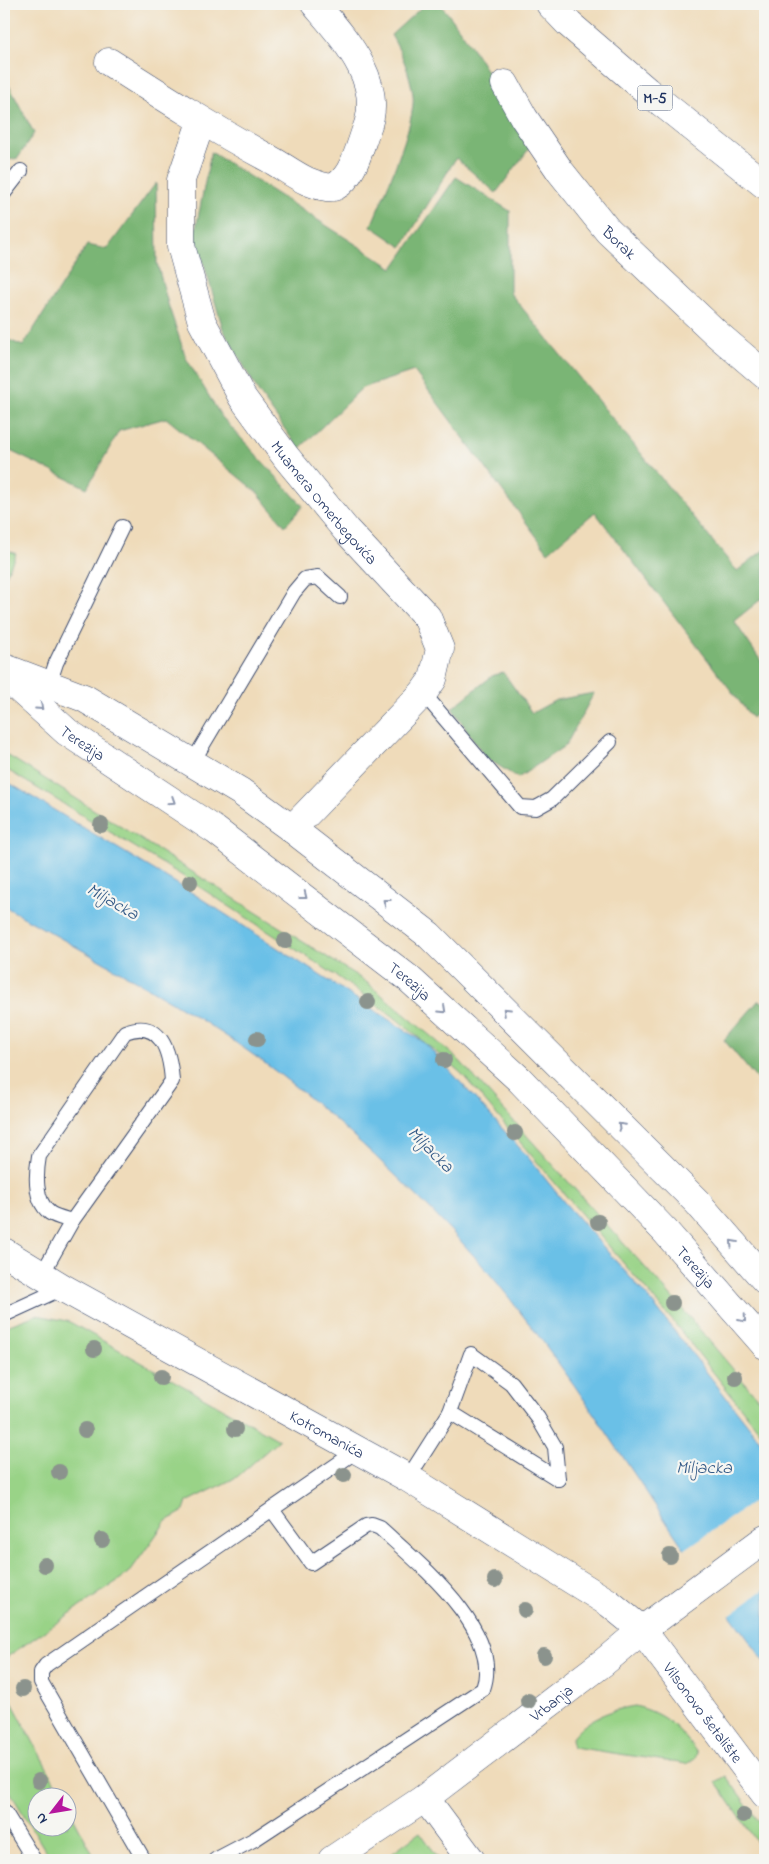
<svg xmlns="http://www.w3.org/2000/svg" width="769" height="1864" font-family="'Indie Flower',sans-serif">
<rect width="100%" height="100%" fill="#f6f6f2"/>
<filter id="ink" filterUnits="userSpaceOnUse"><feTurbulence type="fractalNoise" baseFrequency=".02" numOctaves="2"/><feDisplacementMap in="SourceGraphic" scale="10" xChannelSelector="R" yChannelSelector="G"/><feConvolveMatrix kernelMatrix="1 2 1 2 8 2 1 2 1" color-interpolation-filters="sRGB"/></filter>
<filter id="wash" filterUnits="userSpaceOnUse"><feTurbulence type="fractalNoise" baseFrequency=".0096" numOctaves="4" result="noise"/><feDisplacementMap in="SourceGraphic" scale="20" xChannelSelector="R" yChannelSelector="G"/><feGaussianBlur stdDeviation="1.12" result="paint"/><feColorMatrix in="noise" values="0 0 0 0 0 0 0 0 0 0 0 0 0 0 0 0 0 1.4 0 .05"/><feComposite in="paint" operator="in"/></filter>
<g filter="url(#wash)">
<rect width="100%" height="100%" fill="#efdbba"/>
<g fill="#99d387" stroke="#5a8172">
<polygon points="4,548 16,554 4,579"/>
<polygon points="4,753 365,981 458,1059 678,1304 765,1407 765,1438 672,1320 461,1073 393,1016 335,975 181,875 4,768"/>
<polygon points="36,1315 68,1321 279,1440 237,1477 187,1502 184,1511 166,1521 129,1573 4,1659 4,1327"/>
<polygon points="4,1687 62,1796 38,1796 38,1826 68,1826 68,1807 96,1860 51,1860 4,1782"/>
<path d="M635,1706C664,1713 680,1728 697,1753L695,1759L686,1764L573,1747L571,1739C587,1718 610,1710 635,1706Z"/>
<polygon points="726,1776 765,1830 765,1854 716,1782"/>
<polygon points="420,1832 440,1860 382,1860"/>
</g>
<g fill="#7ab574" stroke="#4a7269">
<path d="M425,4H440C477,47 499,98 534,142L496,193L456,158L402,247L371,226C382,200 417,121 413,95C410,73 402,54 391,35Z"/>
<polygon points="4,76 34,133 18,158 4,161"/>
<polygon points="211,152 393,268 456,177 510,211 510,293 737,571 765,549 765,596 734,621 765,667 765,706 752,718 595,512 548,552 414,371 362,388 299,449 259,393 223,329 195,233"/>
<polygon points="156,183 157,263 168,304 186,358 221,416 303,506 285,526 258,493 166,418 119,431 87,488 4,448 4,338 23,346 87,245 107,249"/>
<polygon points="503,672 532,713 556,700 594,693 566,745 518,778 485,757 452,708 492,676"/>
<polygon points="759,1000 765,1004 765,1089 724,1040"/>
</g>
<path fill="#6bc0e7" stroke="#4378a2" d="M4,780L194,894L425,1043L527,1156L564,1202L651,1301L765,1447V1662C674,1544 601,1412 507,1295C472,1251 432,1210 391,1171C350,1132 308,1095 262,1061C181,1002 90,956 4,906Z"/>
<polygon fill="#efdbba" points="765,1494 765,1589 728,1616 684,1550"/>
</g>
<g filter="url(#ink)">
<g fill="none" stroke-linecap="round" stroke-linejoin="round">
<g stroke="#3b496c" stroke-width="16">
<g id="lane">
<polyline points="4,193 21,171"/>
<polyline points="49,684 56,663 122,527"/>
<polyline points="423,693 520,807 536,808 552,799 610,742"/>
<polyline points="192,763 294,592 305,579 318,577 340,597"/>
<path d="M42,1274L72,1221L172,1081C170,1052 161,1018 125,1032L39,1156C36,1173 34,1201 50,1213C56,1217 66,1219 72,1221"/>
<polyline points="4,1315 63,1288"/>
<polyline points="450,1412 558,1479"/>
<polyline points="408,1478 450,1412 471,1354 511,1383 538,1418 555,1447 558,1479"/>
<polyline points="4,1811 34,1860"/>
<polyline points="144,1860 41,1682 41,1672 46,1665 358,1450"/>
<path d="M215,1860L255,1839L483,1689C504,1631 418,1563 380,1528L372,1525L366,1526L311,1563L273,1511"/>
</g>
</g>
<g stroke="#3b496c" stroke-width="29">
<g id="street">
<path d="M109,62C162,96 212,128 268,158C281,165 294,175 307,181C315,184 329,190 336,186C353,177 360,146 366,130C386,82 343,37 315,4"/>
<path id="s1" d="M505,84L524,118L560,171L608,231L717,334L765,375"/>
<path id="s2" d="M201,122L181,180V246L202,322L242,397L286,457L346,530L427,617L440,649L433,679L423,693L292,829"/>
<path id="s3" d="M4,1252L63,1288L408,1478L609,1603L642,1630L765,1794"/>
<polyline points="425,1798 471,1860"/>
</g>
</g>
<g stroke="#3b496c" stroke-width="29">
<g id="secondary">
<polyline points="5,668 84,698 241,792 292,829 429,935 697,1202 765,1280"/>
<path id="s4" d="M4,675L67,732L215,830L408,978L519,1079L665,1231L765,1345"/>
<path id="s5" d="M332,1860L425,1798L604,1662L642,1630L765,1539"/>
</g>
</g>
<g stroke="#3b496c" stroke-width="29">
<polyline id="primary" points="550,4 569,24 647,91 765,185"/>
</g>
<use href="#lane" stroke="#fff" stroke-width="14"/>
<use href="#street" stroke="#fff" stroke-width="28"/>
<use href="#secondary" stroke="#fff" stroke-width="28"/>
<use href="#primary" stroke="#fff" stroke-width="28"/>
</g>
<g fill="#8b938d">
<circle cx="101" cy="825" r="8"/>
<circle cx="190" cy="882" r="8"/>
<circle cx="285" cy="941" r="8"/>
<circle cx="368" cy="1002" r="8"/>
<circle cx="257" cy="1039" r="8"/>
<circle cx="444" cy="1060" r="8"/>
<circle cx="515" cy="1133" r="8"/>
<circle cx="598" cy="1222" r="8"/>
<circle cx="672" cy="1303" r="8"/>
<circle cx="94" cy="1349" r="8"/>
<circle cx="161" cy="1377" r="8"/>
<circle cx="735" cy="1377" r="8"/>
<circle cx="235" cy="1429" r="8"/>
<circle cx="85" cy="1430" r="8"/>
<circle cx="59" cy="1472" r="8"/>
<circle cx="344" cy="1475" r="8"/>
<circle cx="102" cy="1540" r="8"/>
<circle cx="670" cy="1556" r="8"/>
<circle cx="45" cy="1565" r="8"/>
<circle cx="495" cy="1580" r="8"/>
<circle cx="525" cy="1610" r="8"/>
<circle cx="544" cy="1656" r="8"/>
<circle cx="23" cy="1689" r="8"/>
<circle cx="528" cy="1701" r="8"/>
<circle cx="39" cy="1781" r="8"/>
<circle cx="743" cy="1815" r="8"/>
</g>
<defs><path id="oneway-chevron" d="M-2-3.5L2.5 0L-2 3.5" fill="none" stroke-width="1.6" stroke-linecap="round" stroke-linejoin="round" transform="scale(1.25)"/></defs>
<g stroke="#8d97ae">
<use href="#oneway-chevron" transform="translate(40 707) rotate(42)"/>
<use href="#oneway-chevron" transform="translate(172 801) rotate(33)"/>
<use href="#oneway-chevron" transform="translate(304 896) rotate(38)"/>
<use href="#oneway-chevron" transform="translate(386 902) rotate(-142)"/>
<use href="#oneway-chevron" transform="translate(443 1010) rotate(43)"/>
<use href="#oneway-chevron" transform="translate(506 1011) rotate(-136)"/>
<use href="#oneway-chevron" transform="translate(621 1126) rotate(-135)"/>
<use href="#oneway-chevron" transform="translate(733 1243) rotate(-132)"/>
<use href="#oneway-chevron" transform="translate(743 1319) rotate(49)"/>
</g>
</g>
<g text-anchor="middle" stroke-width="4.5" stroke-linejoin="round" paint-order="stroke">
<rect fill="#f6f6f2" stroke="#5d6b8a" stroke-width="1" x="637.5" y="85.5" width="35" height="25" rx="4"/>
<g font-size="15" font-weight="bold" fill="#1b2f5e">
<text x="655" y="103">M-5</text>
</g>
<g font-size="16" fill="#1b2f5e" stroke="#f6f6f2">
<text dy="6" stroke="none"><textPath href="#s1" startOffset="196">Borak</textPath></text>
<text dy="6" stroke="none"><textPath href="#s2" startOffset="425">Muamera Omerbegovića</textPath></text>
<text dy="6" stroke="none"><textPath href="#s4" startOffset="104">Terezija</textPath></text>
<text dy="6" stroke="none"><textPath href="#s4" startOffset="509">Terezija</textPath></text>
<text dy="6" stroke="none"><textPath href="#s4" startOffset="914">Terezija</textPath></text>
<text dy="6" stroke="none"><textPath href="#s3" startOffset="371">Kotromanića</textPath></text>
<text dy="6" stroke="none"><textPath href="#s5" startOffset="270">Vrbanja</textPath></text>
<text dy="6" stroke="none"><textPath href="#s3" startOffset="845">Vilsonovo šetalište</textPath></text>
</g>
<g font-size="18" font-style="italic" fill="#335a87" stroke="#f6f6f2">
<text transform="translate(113 901) rotate(30)" y="6">Miljacka</text>
<text transform="translate(431 1149) rotate(45)" y="6">Miljacka</text>
<text x="704" y="1473">Miljacka</text>
</g>
</g>
<rect width="769" height="1864" fill="none" stroke="#f6f6f2" stroke-width="20"/>
<g transform="translate(52 1812) rotate(239)"><circle r="24" fill="#f6f6f2" stroke="#9ea6b7"/>
<path d="M0-4L9 19L0 12L-9 19Z" fill="#b5179e"/>
<text y="-8" font-size="14" font-weight="bold" text-anchor="middle" fill="#1b2f5e">N</text>
</g>
</svg>
